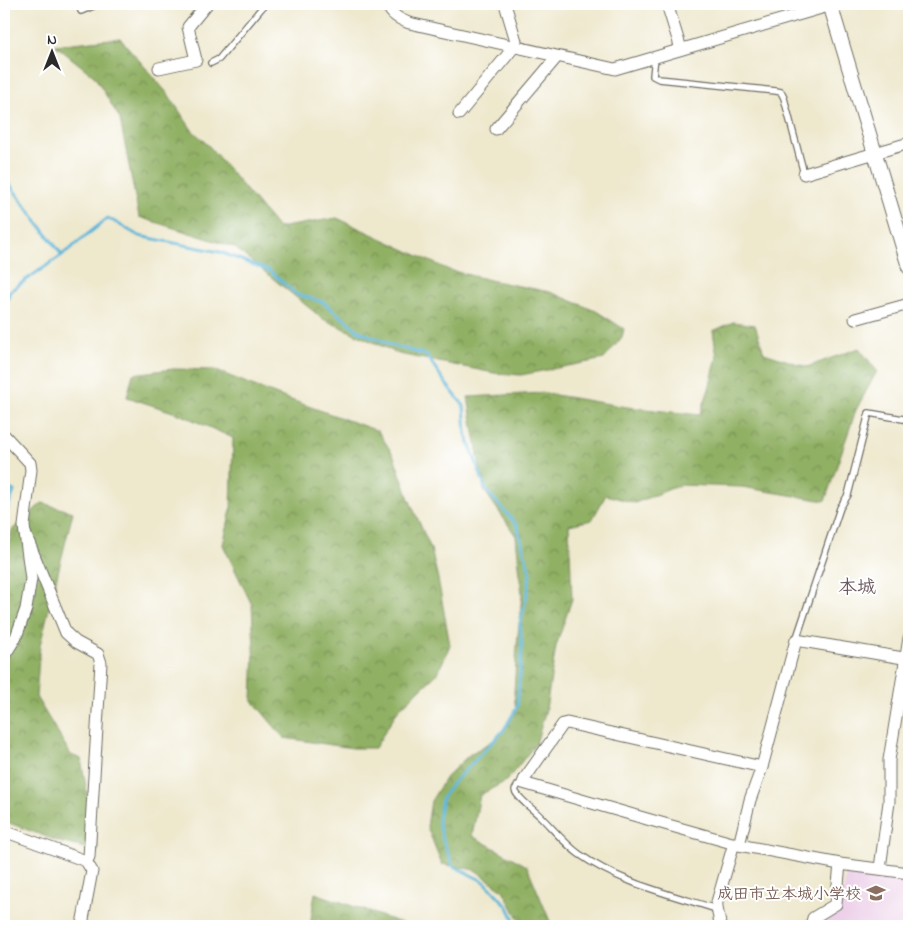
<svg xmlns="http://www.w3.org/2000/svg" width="913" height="930" font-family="'Indie Flower','Klee One',sans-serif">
<defs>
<pattern id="forest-crowns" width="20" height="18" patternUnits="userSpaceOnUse" patternTransform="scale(1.25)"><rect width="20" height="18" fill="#90b063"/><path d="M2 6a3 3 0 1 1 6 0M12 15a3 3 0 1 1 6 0" fill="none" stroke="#768f52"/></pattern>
</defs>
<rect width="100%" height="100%" fill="#fff"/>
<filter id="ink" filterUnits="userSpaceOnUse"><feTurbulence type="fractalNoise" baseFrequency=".02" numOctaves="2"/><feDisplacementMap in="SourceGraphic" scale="10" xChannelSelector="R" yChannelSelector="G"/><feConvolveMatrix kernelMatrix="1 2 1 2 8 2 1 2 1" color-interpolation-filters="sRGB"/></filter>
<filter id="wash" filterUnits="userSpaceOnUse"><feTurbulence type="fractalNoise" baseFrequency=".0096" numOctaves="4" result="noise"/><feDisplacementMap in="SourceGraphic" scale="20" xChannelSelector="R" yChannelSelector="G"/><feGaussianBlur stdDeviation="1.12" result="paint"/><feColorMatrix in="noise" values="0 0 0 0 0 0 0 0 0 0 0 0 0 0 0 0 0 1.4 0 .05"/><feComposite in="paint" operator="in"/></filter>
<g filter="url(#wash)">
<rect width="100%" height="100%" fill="#eee8cd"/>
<polygon fill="#edd1e9" points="847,868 909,879 909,926 816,926 817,923 841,907"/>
<g fill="url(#forest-crowns)" stroke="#5e6e47">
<polygon points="120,38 168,94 192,130 209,146 278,228 337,218 449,270 494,281 550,292 596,311 624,329 622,337 604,359 521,375 494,373 399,354 323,319 234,247 139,217 120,119 95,77 55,45"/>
<polygon points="733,322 755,325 764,353 807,367 859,348 877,371 856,410 825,501 742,487 680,485 635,503 606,495 592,520 569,525 572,599 556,646 546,709 536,744 506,781 480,795 472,836 527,866 552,926 522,926 503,890 475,870 442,864 427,827 431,801 446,777 470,754 496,739 516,711 514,692 517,645 522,594 516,536 484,490 468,397 543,393 627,407 700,415 709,389 717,357 713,331"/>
<polygon points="173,369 214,370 280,396 378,431 394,456 409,499 431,549 438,579 450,645 438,673 398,710 375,748 353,748 284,738 252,700 254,650 252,605 223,545 231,510 233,438 182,415 127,397 133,374"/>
<polygon points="42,503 73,512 40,645 36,697 71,755 81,759 98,851 60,842 4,821 4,572 12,530"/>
<polygon points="315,893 410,926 310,926"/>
</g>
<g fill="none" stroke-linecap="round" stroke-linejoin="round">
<g stroke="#5bb6d9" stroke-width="3">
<polyline points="4,177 62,255"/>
<polyline points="4,311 10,291 62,255 108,218 139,236 220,252 270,271 296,294 323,302 359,331 394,346 426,355 447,385 464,406 466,434 486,490 517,525 530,573 527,595 520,624 522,647 517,707 504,730 452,784 442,798 438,820 442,838 453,866 485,882 508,907 517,926"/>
<polyline points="4,486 14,491 4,518"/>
<polyline points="4,527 7,551 4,560"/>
</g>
</g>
</g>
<g filter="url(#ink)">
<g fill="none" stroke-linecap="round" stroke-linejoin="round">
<g stroke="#6f6d64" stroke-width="8">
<g id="service">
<polyline points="81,11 98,4"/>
<polyline points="655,57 653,76 659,79 776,91 781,92 784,98 804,174"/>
<polyline points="211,63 219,59 265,4"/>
<polyline points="796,640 840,508 848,495 869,413 909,420"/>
<path d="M523,783L518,785L515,790C517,798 534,810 541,817C553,829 565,844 579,854C620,883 669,894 716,909"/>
</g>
</g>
<g stroke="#6f6d64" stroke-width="13">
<g id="minor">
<path d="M387,4C391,15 399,19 409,23L615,69L835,4"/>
<polyline points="667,4 681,49"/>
<polyline points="159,68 196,60 188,27 207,4"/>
<polyline points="459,114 514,47 516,41 505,4"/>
<polyline points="496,129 557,57"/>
<polyline points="804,174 909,143"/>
<polyline points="855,319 909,304"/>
<polyline points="4,435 30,463 31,470 24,526 31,579 26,609 16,637 4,656"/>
<polyline points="25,533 66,633 76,642 98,654 101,663 89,857 86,861"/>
<polyline points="762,767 567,723 563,724 525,778 523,783 647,819 739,845 840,864 909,873"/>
<polyline points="4,831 86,861 92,871 83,919 84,926"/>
<polyline points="739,845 750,800 762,767 796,640 909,659"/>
<polyline points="880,868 889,802 889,760 909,638"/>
<path d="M720,926C720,917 716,911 717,902L734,843"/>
<polyline points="811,926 813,918 836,904 840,864"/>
</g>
</g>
<g stroke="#6f6d64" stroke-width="16">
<polyline id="tertiary" points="830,4 909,267"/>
</g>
<use href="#service" stroke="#fff" stroke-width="5.5"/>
<use href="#minor" stroke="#fff" stroke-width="11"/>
<use href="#tertiary" stroke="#fff" stroke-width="14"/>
</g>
</g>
<defs>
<g id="school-bare" transform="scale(1.5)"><path d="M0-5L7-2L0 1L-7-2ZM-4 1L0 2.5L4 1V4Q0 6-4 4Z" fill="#8d6e63" stroke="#fff" stroke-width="2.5" paint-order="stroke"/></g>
</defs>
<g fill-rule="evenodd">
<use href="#school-bare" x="876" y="893"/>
</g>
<g text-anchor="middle" stroke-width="4" stroke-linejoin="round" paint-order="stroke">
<g font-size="16" font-weight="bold" fill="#785e54" stroke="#fff" text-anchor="end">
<text x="861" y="899">成田市立本城小学校</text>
</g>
<g font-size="19" font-weight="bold" fill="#6b5960" stroke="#fff">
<text x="857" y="593">本城</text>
</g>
</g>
<rect width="913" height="930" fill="none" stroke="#fff" stroke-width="20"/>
<g transform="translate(52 52)" stroke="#ffffff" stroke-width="4" paint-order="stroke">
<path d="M0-4L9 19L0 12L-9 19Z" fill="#2b2b2b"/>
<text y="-8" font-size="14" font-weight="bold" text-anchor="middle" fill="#2b2b2b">N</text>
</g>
</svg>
